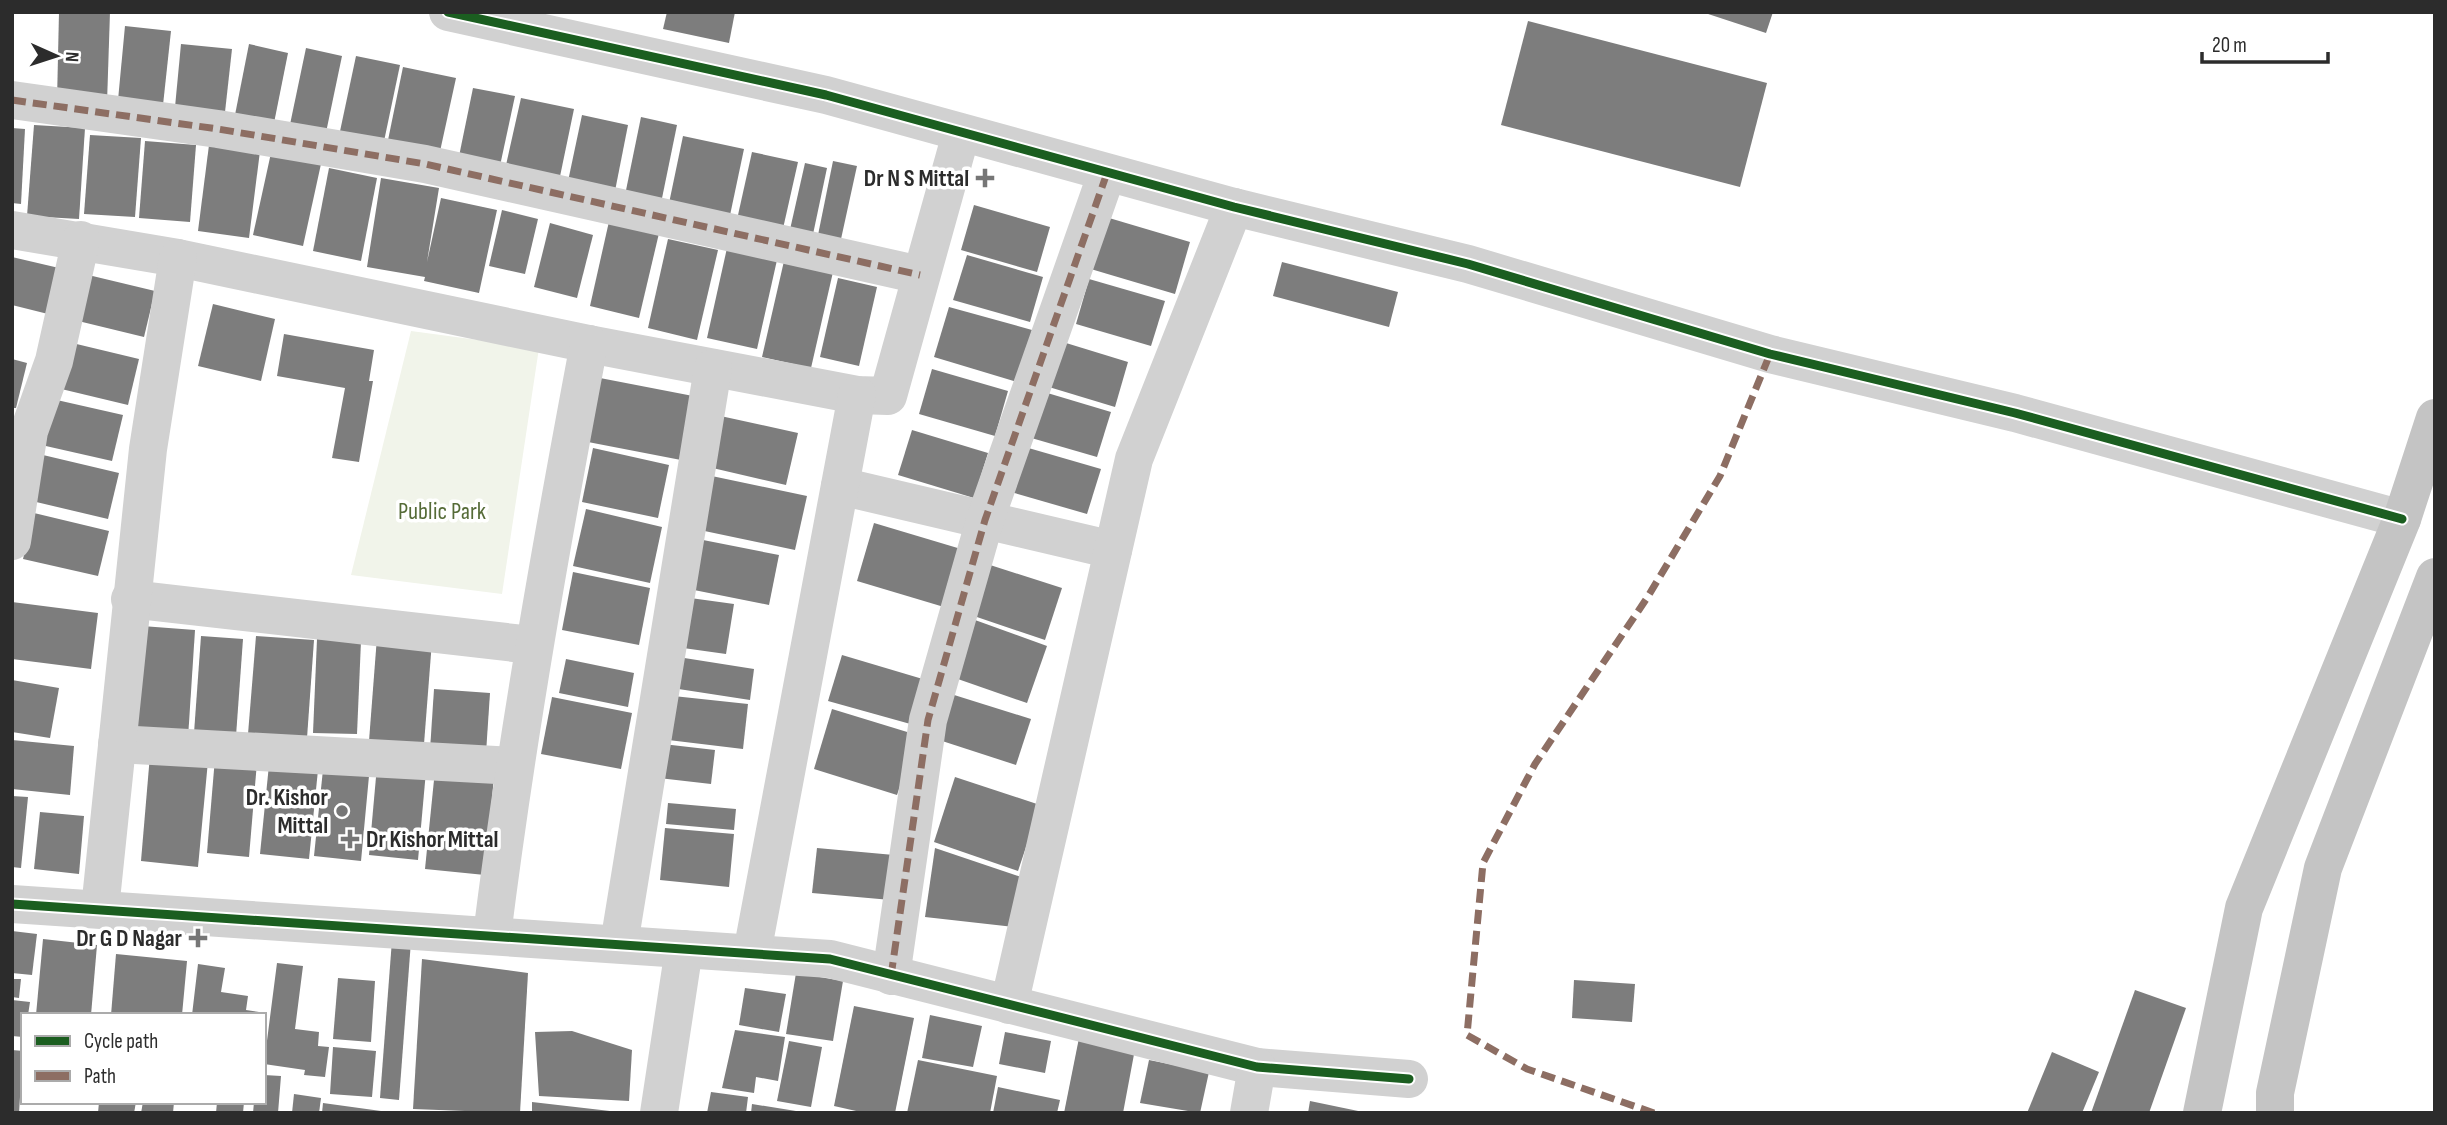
<svg xmlns="http://www.w3.org/2000/svg" width="2447" height="1125" font-family="'Sofia Sans Condensed',sans-serif">
<rect width="100%" height="100%" fill="#fff"/>
<polygon fill="#f1f4ea" points="411,331 539,348 502,594 351,575"/>
<g fill="#7d7d7d">
<polygon points="59,12 110,12 107,103 57,101"/>
<polygon points="667,12 735,12 729,43 663,29"/>
<polygon points="1702,12 1773,12 1766,33"/>
<polygon points="1528,21 1767,83 1740,187 1501,125"/>
<polygon points="125,26 171,31 163,105 118,100"/>
<polygon points="181,44 232,49 225,112 175,107"/>
<polygon points="249,44 288,53 272,133 233,125"/>
<polygon points="306,48 342,56 324,142 288,134"/>
<polygon points="356,56 400,65 383,146 339,136"/>
<polygon points="403,67 456,78 439,156 387,145"/>
<polygon points="473,88 515,96 498,175 457,166"/>
<polygon points="521,98 574,109 558,186 504,174"/>
<polygon points="582,115 628,125 614,196 567,186"/>
<polygon points="641,117 677,125 660,208 624,200"/>
<polygon points="34,125 85,128 79,219 27,216"/>
<polygon points="12,128 25,129 21,204 12,203"/>
<polygon points="90,135 141,138 135,217 84,214"/>
<polygon points="683,136 744,149 729,220 668,208"/>
<polygon points="145,141 196,145 190,222 139,218"/>
<polygon points="209,145 260,151 249,238 198,231"/>
<polygon points="752,152 798,162 782,233 736,224"/>
<polygon points="271,153 321,164 303,246 253,235"/>
<polygon points="833,161 857,166 841,239 818,235"/>
<polygon points="805,163 827,168 812,239 789,234"/>
<polygon points="329,168 377,178 361,261 313,251"/>
<polygon points="381,178 439,188 427,262 441,198 497,210 479,293 424,281 425,277 367,267"/>
<polygon points="974,205 1050,227 1037,272 961,250"/>
<polygon points="502,210 538,219 525,274 489,266"/>
<polygon points="1099,215 1190,242 1175,294 1084,267"/>
<polygon points="610,217 660,229 639,318 590,306"/>
<polygon points="550,223 593,235 577,298 534,287"/>
<polygon points="668,239 718,250 697,340 648,328"/>
<polygon points="727,248 777,260 757,349 707,338"/>
<polygon points="967,255 1043,277 1030,322 953,300"/>
<polygon points="12,257 59,268 48,314 12,305"/>
<polygon points="784,261 833,272 811,368 762,357"/>
<polygon points="1282,262 1398,292 1389,327 1273,296"/>
<polygon points="80,273 155,291 144,337 70,319"/>
<polygon points="838,278 877,287 859,366 820,357"/>
<polygon points="1089,279 1165,301 1151,346 1076,324"/>
<polygon points="213,304 275,319 261,381 198,366"/>
<polygon points="949,307 1032,330 1017,382 934,357"/>
<polygon points="284,334 374,350 369,381 373,381 359,462 332,458 345,388 277,376"/>
<polygon points="1053,339 1128,362 1115,407 1039,384"/>
<polygon points="64,341 139,359 128,405 53,387"/>
<polygon points="12,359 27,363 16,408 12,408"/>
<polygon points="932,369 1008,391 995,436 919,414"/>
<polygon points="600,378 693,396 681,460 588,442"/>
<polygon points="1034,389 1111,412 1097,457 1021,435"/>
<polygon points="48,398 123,415 112,461 37,444"/>
<polygon points="716,415 798,433 786,485 704,466"/>
<polygon points="912,430 988,453 974,498 898,475"/>
<polygon points="1025,447 1101,469 1087,514 1011,492"/>
<polygon points="593,448 669,465 658,518 582,502"/>
<polygon points="43,455 119,473 108,519 32,501"/>
<polygon points="707,475 807,496 795,550 695,529"/>
<polygon points="586,509 662,527 650,583 573,566"/>
<polygon points="34,513 109,531 98,576 23,559"/>
<polygon points="874,523 961,549 944,607 857,581"/>
<polygon points="698,539 779,555 769,605 689,589"/>
<polygon points="987,564 1062,588 1045,640 971,615"/>
<polygon points="573,572 650,588 639,645 562,630"/>
<polygon points="683,597 734,604 726,654 676,647"/>
<polygon points="12,602 98,613 91,669 12,659"/>
<polygon points="975,620 1047,646 1027,703 955,678"/>
<polygon points="142,626 195,630 188,738 135,735"/>
<polygon points="201,636 243,639 236,736 194,733"/>
<polygon points="256,636 314,640 307,738 248,734"/>
<polygon points="377,637 432,641 424,744 369,741"/>
<polygon points="317,639 361,641 357,734 313,733"/>
<polygon points="842,655 926,680 914,725 828,701"/>
<polygon points="678,657 754,669 750,700 672,688"/>
<polygon points="566,659 634,673 628,707 559,693"/>
<polygon points="12,680 59,688 50,738 12,732"/>
<polygon points="434,689 490,693 486,753 430,750"/>
<polygon points="951,694 1031,719 1016,765 936,739"/>
<polygon points="664,695 748,704 743,749 660,739"/>
<polygon points="552,697 632,713 621,769 541,754"/>
<polygon points="832,709 917,735 897,795 814,769"/>
<polygon points="12,740 74,746 70,795 12,789"/>
<polygon points="654,743 715,750 711,784 650,777"/>
<polygon points="150,755 208,761 198,867 141,861"/>
<polygon points="270,755 319,760 309,859 260,854"/>
<polygon points="215,758 257,762 249,857 207,853"/>
<polygon points="324,760 370,765 361,861 314,856"/>
<polygon points="377,766 426,771 418,860 369,855"/>
<polygon points="435,770 494,776 485,875 425,869"/>
<polygon points="955,777 1040,805 1018,871 934,842"/>
<polygon points="12,796 28,797 21,868 12,867"/>
<polygon points="668,803 736,809 734,830 666,824"/>
<polygon points="40,812 84,816 79,874 34,869"/>
<polygon points="665,828 734,834 729,887 660,880"/>
<polygon points="817,848 905,856 902,901 812,893"/>
<polygon points="935,848 1030,880 1014,927 925,917"/>
<polygon points="12,931 37,934 32,975 12,973"/>
<polygon points="43,939 97,945 91,1015 36,1015"/>
<polygon points="392,940 411,941 399,1100 380,1098"/>
<polygon points="116,954 187,961 182,1015 111,1015"/>
<polygon points="422,959 528,973 520,1113 413,1109"/>
<polygon points="277,963 303,966 295,1029 319,1032 318,1046 329,1047 325,1077 304,1075 305,1070 264,1064"/>
<polygon points="198,964 225,968 221,992 248,996 246,1010 259,1012 259,1015 192,1015"/>
<polygon points="796,973 843,981 833,1041 786,1034"/>
<polygon points="338,978 375,981 371,1042 333,1039"/>
<polygon points="12,979 21,979 19,998 12,997"/>
<polygon points="1574,980 1635,984 1632,1022 1572,1018"/>
<polygon points="745,988 786,994 779,1032 739,1025"/>
<polygon points="2135,990 2186,1008 2149,1113 2091,1113"/>
<polygon points="12,1000 30,1002 28,1015 23,1015 23,1037 12,1036"/>
<polygon points="854,1006 914,1018 895,1113 865,1113 834,1106"/>
<polygon points="930,1015 982,1026 973,1067 922,1058"/>
<polygon points="735,1030 785,1037 778,1081 756,1077 754,1093 722,1088"/>
<polygon points="572,1031 632,1050 629,1101 539,1096 535,1032"/>
<polygon points="1005,1032 1051,1041 1045,1073 999,1064"/>
<polygon points="1079,1038 1135,1049 1123,1113 1064,1113"/>
<polygon points="789,1041 822,1047 811,1107 777,1101"/>
<polygon points="333,1047 376,1051 372,1097 330,1094"/>
<polygon points="12,1050 23,1051 19,1113 12,1113"/>
<polygon points="2052,1052 2099,1072 2082,1113 2027,1113"/>
<polygon points="918,1060 997,1076 990,1113 907,1113"/>
<polygon points="1149,1060 1209,1072 1200,1113 1140,1103"/>
<polygon points="264,1075 281,1076 278,1113 253,1113 254,1102 264,1102"/>
<polygon points="998,1087 1060,1100 1057,1113 993,1113"/>
<polygon points="711,1092 748,1097 746,1113 707,1113"/>
<polygon points="294,1094 321,1098 319,1113 292,1113"/>
<polygon points="1310,1101 1363,1112 1363,1113 1308,1113"/>
<polygon points="99,1102 136,1102 134,1113 98,1113"/>
<polygon points="143,1102 174,1102 173,1113 141,1113"/>
<polygon points="217,1102 244,1102 243,1113 216,1113"/>
<polygon points="532,1102 610,1111 609,1113 532,1113"/>
<polygon points="323,1103 381,1111 381,1113 322,1113"/>
<polygon points="752,1104 796,1111 796,1113 751,1113"/>
</g>
<g fill="none" stroke-linecap="round" stroke-linejoin="round">
<g stroke="#d1d1d1" stroke-width="38">
<polyline points="448,12 826,95 1234,207 1468,264 1770,354 2015,413 2402,519"/>
<polyline points="12,100 218,129 425,164 920,275"/>
<polyline points="12,230 178,258 589,344 857,395 888,396 961,134"/>
<polyline points="840,486 1113,550"/>
<polyline points="12,541 29,431 54,361 81,240"/>
<polyline points="130,599 532,645"/>
<polyline points="117,744 513,766"/>
<polyline points="12,904 830,959 1257,1067 1409,1079"/>
<polyline points="100,909 148,449 178,258"/>
<path d="M492,935C517,736 552,540 589,344"/>
<polyline points="619,944 713,368"/>
<polyline points="752,953 857,395"/>
<polyline points="891,976 928,720 985,520 1107,173"/>
<polyline points="1009,1005 1134,459 1234,207"/>
<polyline points="659,1113 684,949"/>
<polyline points="1249,1113 1257,1067"/>
</g>
<g stroke="#c4c4c4" stroke-width="38">
<polyline points="2202,1113 2244,908 2402,519 2435,418"/>
<polyline points="2275,1113 2275,1093 2323,868 2435,577"/>
</g>
<g stroke="#8d6e63" stroke-width="7" stroke-dasharray="14 7" stroke-linecap="butt">
<polyline points="12,100 218,129 425,164 920,275"/>
<polyline points="891,976 928,720 985,520 1107,173"/>
<polyline points="1654,1113 1527,1069 1467,1035 1483,863 1535,764 1647,598 1720,476 1770,354"/>
</g>
<g stroke="#fff" stroke-width="13">
<g id="cycleway">
<polyline points="448,12 826,95 1234,207 1468,264 1770,354 2015,413 2402,519"/>
<polyline points="12,904 830,959 1257,1067 1409,1079"/>
</g>
</g>
<use href="#cycleway" stroke="#1b5e20" stroke-width="9"/>
</g>
<g fill="#767676" stroke="#fff" stroke-width="2.5">
<path d="M981.5 167.5h7v7h7v7h-7v7h-7v-7h-7v-7h7z"/>
<circle cx="342" cy="811" r="7"/>
<path d="M346.5 828.5h7v7h7v7h-7v7h-7v-7h-7v-7h7z"/>
<path d="M194.5 927.5h7v7h7v7h-7v7h-7v-7h-7v-7h7z"/>
</g>
<g text-anchor="middle" stroke-width="7" stroke-linejoin="round" paint-order="stroke">
<g font-size="24" font-weight="bold" fill="#2c2c2c" stroke="#fff" text-anchor="end">
<text x="969" y="186">Dr N S Mittal</text>
<text x="328" y="805">Dr. Kishor<tspan x="328" dy="28">Mittal</tspan></text>
<text x="366" y="847" text-anchor="start">Dr Kishor Mittal</text>
<text x="182" y="946">Dr G D Nagar</text>
</g>
<g font-size="24" fill="#556b37" stroke="#fff">
<text x="442" y="519">Public Park</text>
</g>
</g>
<rect width="2447" height="1125" fill="none" stroke="#2c2c2c" stroke-width="28"/>
<rect x="21" y="1013" width="245" height="91" fill="#ffffff" stroke="#ababab" stroke-width="2"/>
<rect x="35" y="1036" width="35" height="10" fill="#1b5e20" stroke="#ababab" stroke-width="2"/>
<text x="84" y="1048" font-size="21" fill="#2c2c2c">Cycle path</text>
<rect x="35" y="1071" width="35" height="10" fill="#8d6e63" stroke="#ababab" stroke-width="2"/>
<text x="84" y="1083" font-size="21" fill="#2c2c2c">Path</text>
<g transform="translate(56 56) rotate(93)" stroke="#ffffff" stroke-width="5" paint-order="stroke">
<path d="M0-5L12 26L0 18L-12 26Z" fill="#2c2c2c"/>
<text y="-10" font-size="19" font-weight="bold" text-anchor="middle" fill="#2c2c2c">N</text>
</g>
<path d="M2202 52v10h126v-10" fill="none" stroke="#2c2c2c" stroke-width="3.5"/>
<text x="2212" y="52" font-size="21" fill="#2c2c2c" stroke="#ffffff" stroke-width="5" paint-order="stroke">20 m</text>
</svg>
